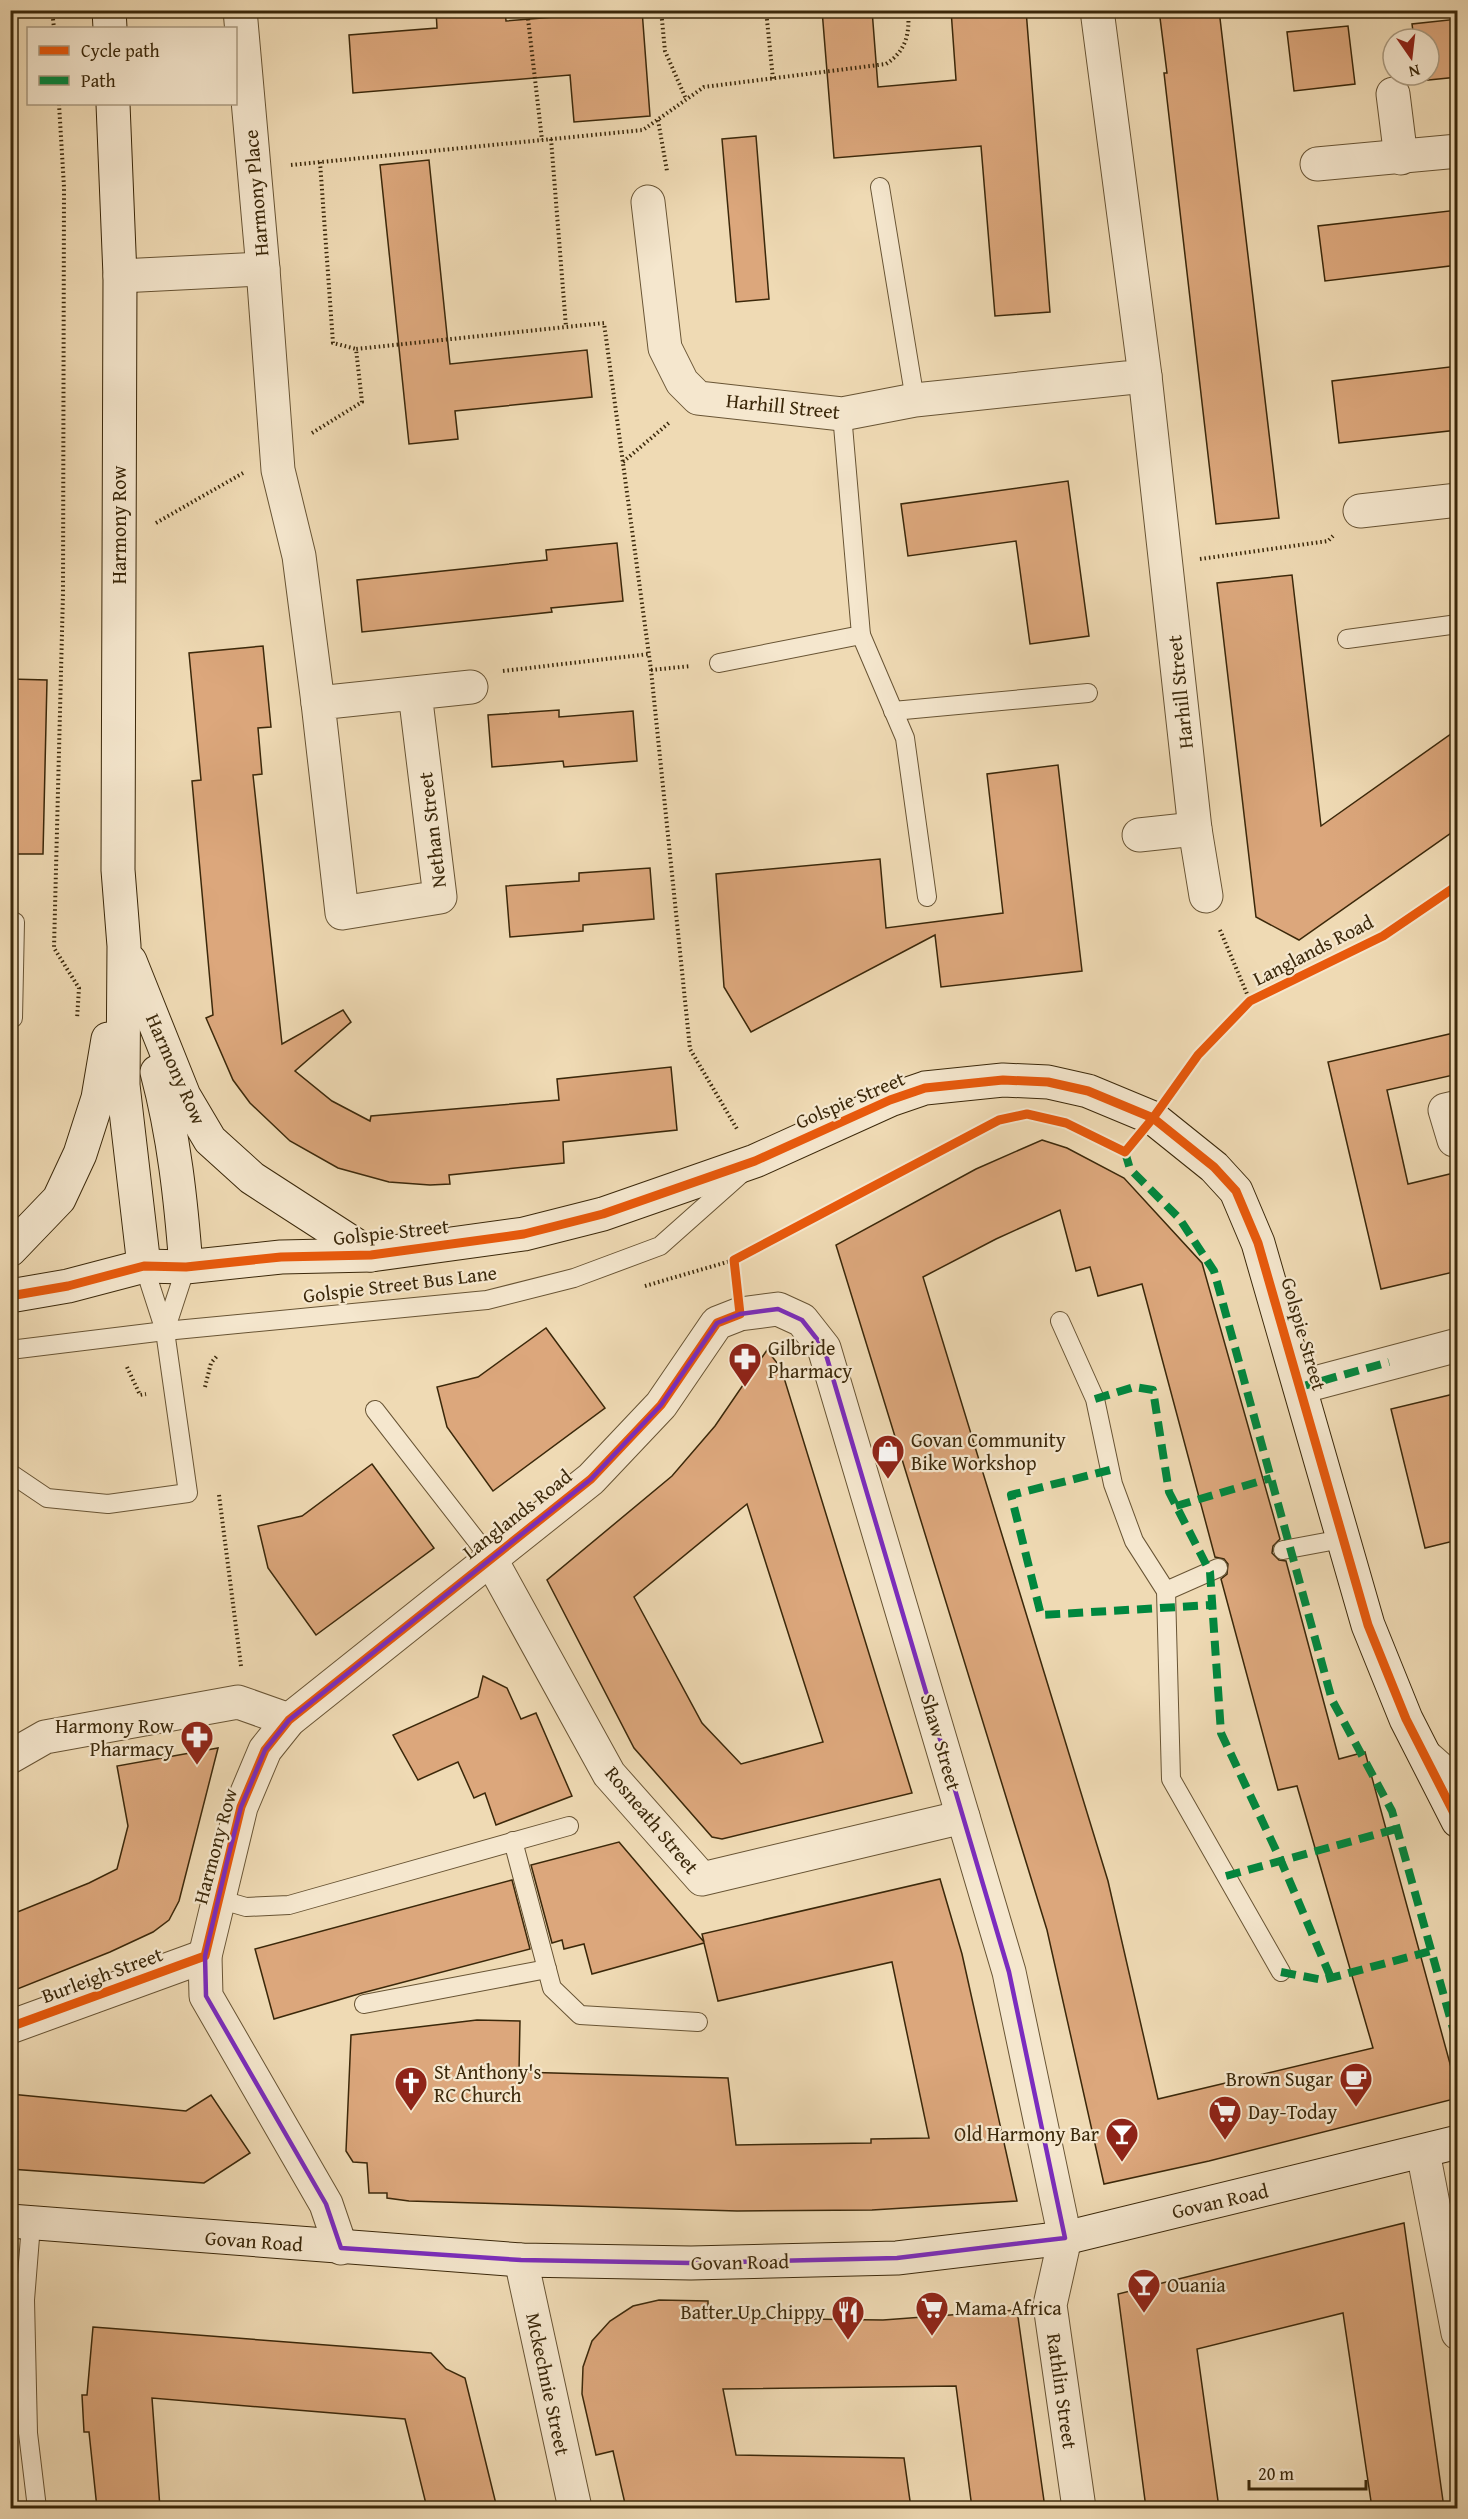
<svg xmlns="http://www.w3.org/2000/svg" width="1468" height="2519" font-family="'Gentium Book Plus',serif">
<rect width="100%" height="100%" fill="#efdab4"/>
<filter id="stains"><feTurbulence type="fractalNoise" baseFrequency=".00333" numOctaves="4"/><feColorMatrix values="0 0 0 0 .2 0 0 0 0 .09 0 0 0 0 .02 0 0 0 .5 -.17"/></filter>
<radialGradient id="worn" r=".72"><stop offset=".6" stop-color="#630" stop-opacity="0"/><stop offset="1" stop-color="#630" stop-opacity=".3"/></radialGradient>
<g fill="#dca77c" stroke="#3b280a" stroke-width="1.5" fill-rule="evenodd">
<polygon points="436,10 505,10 506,21 642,10 650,116 574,122 570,75 353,93 349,35 437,28"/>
<polygon points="822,10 872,10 878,87 956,80 951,10 1026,10 1050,312 995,316 981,146 834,158"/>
<polygon points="1159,10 1219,10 1279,518 1216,524 1164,73 1167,73"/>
<polygon points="1458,19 1458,77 1419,81 1418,75 1429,75 1429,39 1414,39 1412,24"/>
<polygon points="1348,26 1355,84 1294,91 1287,32"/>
<polygon points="756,136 769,299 736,302 722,139"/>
<polygon points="429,160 450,364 587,350 592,397 455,411 458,439 409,444 380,165"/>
<polygon points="1458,210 1458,265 1325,281 1318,226"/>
<polygon points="1458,366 1458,430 1339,443 1332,381"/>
<polygon points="1068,481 1089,636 1030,644 1016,541 908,556 901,504"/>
<polygon points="617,543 623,601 551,608 552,612 362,632 357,580 547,560 546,550"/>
<polygon points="1292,575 1321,826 1458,729 1458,828 1299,940 1256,917 1217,583"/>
<polygon points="263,646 271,727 258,728 262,774 253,775 282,1044 343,1010 351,1022 295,1071 332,1101 370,1121 371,1116 559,1100 557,1079 671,1067 677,1130 563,1142 564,1163 449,1175 450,1184 430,1185 389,1182 338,1168 290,1141 250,1103 233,1080 206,1018 213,1015 192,781 201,780 189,653"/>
<polygon points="10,679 47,680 43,854 10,854"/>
<polygon points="559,710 559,717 633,711 637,761 564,767 563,761 492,767 488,715"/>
<polygon points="1058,765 1082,971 941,987 935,935 751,1032 724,987 716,874 880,859 886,928 1003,913 987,774"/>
<polygon points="650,868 654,919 583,925 583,931 510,937 506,886 579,881 579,873"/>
<polygon points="1458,1032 1458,1074 1387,1090 1408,1184 1458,1172 1458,1271 1381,1289 1328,1062"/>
<path d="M1042,1140L1067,1148L1124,1178L1202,1263L1280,1539L1273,1546L1272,1553L1279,1560L1286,1561L1339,1759L1365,1752L1458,2093V2098L1209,2161L1104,2184L1047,1930L836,1245L976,1169ZM1060,1210L1076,1271L1090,1267L1098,1296L1142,1284L1215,1557L1224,1559L1228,1564L1227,1574L1221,1579L1278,1790L1297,1786L1373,2048L1158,2099L1108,1881L923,1277L996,1239Z"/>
<polygon points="546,1328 605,1408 493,1491 447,1427 437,1387 478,1377"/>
<path d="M767,1350L781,1368L912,1793L722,1839L712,1837L634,1748L547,1580L672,1476L715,1426ZM747,1504L823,1742L741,1764L702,1723L634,1597Z"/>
<polygon points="1458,1393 1458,1540 1425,1548 1391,1409"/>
<polygon points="372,1464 434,1548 316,1635 268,1568 258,1526 302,1516"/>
<polygon points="483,1676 507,1688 521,1719 536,1713 572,1796 496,1825 485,1793 474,1798 458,1762 418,1780 393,1735 478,1697"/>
<polygon points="218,1748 179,1901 169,1920 153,1932 110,1952 10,1992 10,1915 89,1883 117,1869 128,1826 117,1766"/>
<polygon points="619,1842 704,1942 702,1934 940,1879 962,1954 1017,2201 872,2210 737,2211 409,2201 387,2198 387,2193 369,2193 367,2163 353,2162 346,2151 351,2035 477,2020 520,2021 519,2072 728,2078 736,2145 871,2143 871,2139 929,2138 892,1962 718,2001 704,1943 592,1974 584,1944 564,1949 562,1940 552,1943 531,1865"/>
<polygon points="512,1880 530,1949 362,1993 274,2019 255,1949"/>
<polygon points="10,2094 186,2111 211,2095 250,2153 204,2183 10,2169"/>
<polygon points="1404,2223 1444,2508 1372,2508 1343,2313 1197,2349 1219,2508 1146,2508 1118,2294"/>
<polygon points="659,2300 708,2301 708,2318 883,2320 1017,2310 1045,2508 972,2508 956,2386 723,2389 736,2455 904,2458 911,2508 626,2508 613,2451 596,2455 582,2394 583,2367 592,2341 610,2321 633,2306"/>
<polygon points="93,2327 431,2353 446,2369 465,2378 497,2508 427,2508 405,2419 152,2398 160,2508 97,2508 89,2432 84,2432 82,2395 87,2395"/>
</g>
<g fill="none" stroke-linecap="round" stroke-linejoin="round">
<g stroke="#685434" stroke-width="20">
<g id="lane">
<polyline points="880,187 915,400"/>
<polyline points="861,635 905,738 927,897"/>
<polyline points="1347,639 1458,624"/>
<polyline points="719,663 861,635 842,414"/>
<polyline points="893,711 1088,693"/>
<polyline points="10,922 15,922 13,1018 10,1018"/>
<polyline points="1060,1321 1095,1399 1113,1484 1134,1541 1166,1591 1171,1779 1281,1972"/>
<polyline points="165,1331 186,1267"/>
<polyline points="10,1350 165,1331 487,1300 574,1278 660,1246 741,1174"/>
<polyline points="375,1410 490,1558"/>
<polyline points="10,1473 47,1498 108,1504 188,1493 165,1331 144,1266"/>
<polyline points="1283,1550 1342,1539"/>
<polyline points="1166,1591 1218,1568"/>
<polyline points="1431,1751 1458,1775"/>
<polyline points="513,1841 552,1988 580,2015 698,2022"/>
<polyline points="218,1899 246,1907 289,1905 569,1826"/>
<polyline points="364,2004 547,1969"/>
<polyline points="31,2225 25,2300 28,2433 37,2508"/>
</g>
</g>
<g stroke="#685434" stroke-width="35">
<g id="street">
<polyline points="240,10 263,269 278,470 299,556 318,703"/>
<polyline points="1393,94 1401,158"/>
<polyline points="1317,164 1458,151"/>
<polyline points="648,202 665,348 682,382 698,398 842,414 915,400 1145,376 1097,10"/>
<polyline points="120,276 263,269"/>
<polyline points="1145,376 1195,829 1206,896"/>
<polyline points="1360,511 1458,500"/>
<polyline points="415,693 440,897 342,913 318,703 471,687"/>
<polyline points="1139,835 1195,829"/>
<polyline points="1454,1140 1445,1110 1458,1107"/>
<polyline points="1300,1387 1458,1345"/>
<polyline points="490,1558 609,1774 702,1879 963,1817"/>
<polyline points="10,1757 45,1737 238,1702 289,1720"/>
<polyline points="10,2027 205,1956"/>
<polyline points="1423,2152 1458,2333"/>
<polyline points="341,2248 326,2204 206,1996 205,1956 241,1807 265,1750 289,1720 591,1479 661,1405 717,1323 740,1314 778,1309 802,1320 824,1348 1009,1972 1065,2238 1050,2305 1079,2508"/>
<polyline points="521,2260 575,2508"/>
</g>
</g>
<g stroke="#3b280a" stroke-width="35">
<g id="secondary">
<polyline points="109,10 110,28"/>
<polyline points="113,104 120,276 118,870 124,946 123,1085 144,1266"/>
<polyline points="130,961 184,1096 210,1140 252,1178 371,1255"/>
<path d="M157,1072C174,1136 181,1201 186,1267"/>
<polyline points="10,1250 59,1199 80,1154 98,1098 108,1039"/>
<polyline points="10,1296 68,1286 144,1266 186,1267 281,1257 371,1255 524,1234 603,1214 755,1161 890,1100 925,1088 1003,1080 1048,1082 1088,1091 1153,1118 1214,1167 1236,1191 1258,1243 1368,1625 1406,1719 1458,1821"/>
<polyline points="10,2221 521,2260 691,2263 897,2258 1065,2238 1458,2142"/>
</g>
</g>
<g stroke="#3b280a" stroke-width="4" stroke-dasharray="1.5 3" stroke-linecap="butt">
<polyline points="52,10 54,28"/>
<polyline points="527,10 542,140"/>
<polyline points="661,10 665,51 686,99"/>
<polyline points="766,10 773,79"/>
<polyline points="59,104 64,187 63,593 54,948 79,988 77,1019"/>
<polyline points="658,120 667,171"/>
<polyline points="551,139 566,327"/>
<polyline points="320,162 333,343 356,349"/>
<path d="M291,165L643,130L704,87L886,64C906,51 910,34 908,10"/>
<polyline points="312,433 362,402 356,349 604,323 651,670 690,1049 737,1129"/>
<polyline points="623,462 670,422"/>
<polyline points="156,523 243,473"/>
<polyline points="1200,559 1328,541 1333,536"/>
<polyline points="651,670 691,666"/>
<polyline points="503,671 649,654"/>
<polyline points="1220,930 1250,1001"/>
<polyline points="645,1286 734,1260"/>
<polyline points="127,1367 140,1395 146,1394"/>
<polyline points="205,1387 211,1363 217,1356"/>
<polyline points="219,1495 241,1666"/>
</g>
<use href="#lane" stroke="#f5e7ce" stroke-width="18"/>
<use href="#street" stroke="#f5e7ce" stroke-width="33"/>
<use href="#secondary" stroke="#f5e7ce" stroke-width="33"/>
<g stroke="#00873e" stroke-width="8" stroke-dasharray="15 8" stroke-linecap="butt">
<polyline points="1125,1152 1130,1169 1179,1218 1214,1271 1332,1700 1392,1811 1458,2046"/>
<polyline points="1300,1387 1389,1362"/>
<polyline points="1095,1399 1134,1387 1153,1390 1169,1492 1210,1572 1221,1733 1281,1861 1331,1978"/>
<polyline points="1110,1470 1011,1495 1041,1615 1212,1605"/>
<polyline points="1176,1506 1271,1478"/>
<polyline points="1226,1876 1396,1829"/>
<polyline points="1281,1972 1323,1980 1431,1951"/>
</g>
<g stroke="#f5e7ce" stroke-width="13">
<g id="cycleway">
<polyline points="10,1296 68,1286 144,1266 186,1267 281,1257 371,1255 524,1234 603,1214 755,1161 890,1100 925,1088 1003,1080 1048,1082 1088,1091 1153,1118 1214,1167 1236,1191 1258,1243 1368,1625 1406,1719 1458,1821"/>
<polyline points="10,2027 205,1956 241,1807 265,1750 289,1720 591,1479 661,1405 717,1323 740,1314 734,1260 999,1120 1027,1114 1066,1123 1125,1152 1153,1118 1198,1055 1250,1001 1383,936 1458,885"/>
</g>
</g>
<use href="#cycleway" stroke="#e8590c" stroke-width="9"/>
</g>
<path fill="none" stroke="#7b2cbf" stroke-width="4.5" stroke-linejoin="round" d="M778,1309L802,1320L824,1348L1009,1972L1065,2238L897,2258L691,2263L521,2260L341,2248L326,2204L206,1996L205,1956L227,1862L241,1807L265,1750L289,1720L591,1479L661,1405L717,1323L740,1314Z"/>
<defs>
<g id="pharmacy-pin" transform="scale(1.725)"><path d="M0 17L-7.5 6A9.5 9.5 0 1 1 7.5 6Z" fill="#8f2418" stroke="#f5e7ce"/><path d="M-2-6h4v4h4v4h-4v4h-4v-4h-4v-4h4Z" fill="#fff"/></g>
<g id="shop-pin" transform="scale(1.725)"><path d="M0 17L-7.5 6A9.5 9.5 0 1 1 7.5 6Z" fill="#8f2418" stroke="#f5e7ce"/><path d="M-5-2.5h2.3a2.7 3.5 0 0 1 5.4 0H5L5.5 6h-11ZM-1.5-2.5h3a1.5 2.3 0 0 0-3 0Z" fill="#fff"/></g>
<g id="cafe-pin" transform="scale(1.725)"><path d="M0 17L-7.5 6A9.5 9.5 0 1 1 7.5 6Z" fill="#8f2418" stroke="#f5e7ce"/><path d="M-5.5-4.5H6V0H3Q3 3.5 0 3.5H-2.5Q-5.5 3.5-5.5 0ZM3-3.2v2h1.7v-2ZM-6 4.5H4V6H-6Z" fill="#fff"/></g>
<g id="church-pin" transform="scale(1.725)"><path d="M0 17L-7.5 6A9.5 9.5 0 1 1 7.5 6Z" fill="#8f2418" stroke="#f5e7ce"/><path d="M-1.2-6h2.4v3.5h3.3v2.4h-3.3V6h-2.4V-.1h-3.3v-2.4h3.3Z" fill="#fff"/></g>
<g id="supermarket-pin" transform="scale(1.725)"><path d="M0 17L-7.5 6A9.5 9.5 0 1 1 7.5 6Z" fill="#8f2418" stroke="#f5e7ce"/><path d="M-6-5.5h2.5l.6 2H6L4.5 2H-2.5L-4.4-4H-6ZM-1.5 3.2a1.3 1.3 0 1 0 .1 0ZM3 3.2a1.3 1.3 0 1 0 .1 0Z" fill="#fff"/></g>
<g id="bar-pin" transform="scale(1.725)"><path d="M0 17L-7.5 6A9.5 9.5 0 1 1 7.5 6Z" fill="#8f2418" stroke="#f5e7ce"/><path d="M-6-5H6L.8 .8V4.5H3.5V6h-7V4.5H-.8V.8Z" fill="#fff"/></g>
<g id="restaurant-pin" transform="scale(1.725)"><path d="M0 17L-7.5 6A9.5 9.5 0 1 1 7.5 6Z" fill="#8f2418" stroke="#f5e7ce"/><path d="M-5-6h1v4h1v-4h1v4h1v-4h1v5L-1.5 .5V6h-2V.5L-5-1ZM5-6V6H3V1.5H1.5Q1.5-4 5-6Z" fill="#fff"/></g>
</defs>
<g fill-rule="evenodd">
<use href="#pharmacy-pin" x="745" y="1359"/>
<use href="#shop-pin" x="888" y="1451"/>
<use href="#pharmacy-pin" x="197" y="1737"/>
<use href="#cafe-pin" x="1356" y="2079"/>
<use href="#church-pin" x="411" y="2083"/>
<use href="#supermarket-pin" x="1225" y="2112"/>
<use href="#bar-pin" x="1122" y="2134"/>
<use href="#bar-pin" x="1144" y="2285"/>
<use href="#supermarket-pin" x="932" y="2308"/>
<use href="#restaurant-pin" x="848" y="2312"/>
</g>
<g text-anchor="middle" stroke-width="4.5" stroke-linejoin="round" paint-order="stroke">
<g font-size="20" fill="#3b280a" stroke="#f5e7ce">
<text transform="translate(256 193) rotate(-95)" y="7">Harmony Place</text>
<text transform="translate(783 406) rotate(6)" y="7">Harhill Street</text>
<text transform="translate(119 525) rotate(-90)" y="7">Harmony Row</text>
<text transform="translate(1180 692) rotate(-96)" y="7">Harhill Street</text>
<text transform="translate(432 830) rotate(-97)" y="7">Nethan Street</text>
<text transform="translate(1313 950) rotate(-27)" y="7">Langlands Road</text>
<text transform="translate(176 1069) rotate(66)" y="7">Harmony Row</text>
<text transform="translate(850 1100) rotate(-23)" y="7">Golspie Street</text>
<text transform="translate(391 1232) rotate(-6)" y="7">Golspie Street</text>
<text transform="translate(400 1284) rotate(-7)" y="7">Golspie Street Bus Lane</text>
<text transform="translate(1304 1334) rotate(74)" y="7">Golspie Street</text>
<text transform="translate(517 1514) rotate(-38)" y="7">Langlands Road</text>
<text transform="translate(941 1742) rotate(74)" y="7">Shaw Street</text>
<text transform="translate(652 1820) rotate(50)" y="7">Rosneath Street</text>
<text transform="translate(215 1846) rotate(-75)" y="7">Harmony Row</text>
<text transform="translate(102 1975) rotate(-20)" y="7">Burleigh Street</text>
<text transform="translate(1220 2201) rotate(-13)" y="7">Govan Road</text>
<text transform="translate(254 2241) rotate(4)" y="7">Govan Road</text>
<text transform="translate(740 2262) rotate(-1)" y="7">Govan Road</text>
<text transform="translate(548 2384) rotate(78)" y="7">Mckechnie Street</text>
<text transform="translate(1062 2391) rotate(82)" y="7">Rathlin Street</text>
</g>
<g font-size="20" fill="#3b280a" stroke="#f5e7ce" text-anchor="start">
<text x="768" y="1355">Gilbride<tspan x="768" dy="23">Pharmacy</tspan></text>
<text x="911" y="1447">Govan Community<tspan x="911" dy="23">Bike Workshop</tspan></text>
<text x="174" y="1733" text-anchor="end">Harmony Row<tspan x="174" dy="23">Pharmacy</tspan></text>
<text x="434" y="2079">St Anthony's<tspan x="434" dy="23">RC Church</tspan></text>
<text x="1333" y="2086" text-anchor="end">Brown Sugar</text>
<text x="1248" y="2119">Day-Today</text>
<text x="1099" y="2141" text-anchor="end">Old Harmony Bar</text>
<text x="1167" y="2292">Ouania</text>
<text x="955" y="2315">Mama Africa</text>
<text x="825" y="2319" text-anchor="end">Batter Up Chippy</text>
</g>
</g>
<rect width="1468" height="2519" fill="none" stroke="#efdab4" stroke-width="36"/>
<rect x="12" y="12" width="1444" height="2495" fill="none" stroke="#3b280a" stroke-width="3"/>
<rect x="18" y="18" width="1432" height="2483" fill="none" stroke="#3b280a" stroke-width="1.5"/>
<rect x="27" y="27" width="210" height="78" fill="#f5e7ce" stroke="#ab9b80" stroke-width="1.5"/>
<rect x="39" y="46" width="30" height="9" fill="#e8590c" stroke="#ab9b80" stroke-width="1.5"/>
<text x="81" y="57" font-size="18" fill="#3b280a">Cycle path</text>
<rect x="39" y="76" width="30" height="9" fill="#00873e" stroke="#ab9b80" stroke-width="1.5"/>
<text x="81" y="87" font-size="18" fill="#3b280a">Path</text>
<g transform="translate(1411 57) rotate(166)"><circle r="28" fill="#f5e7ce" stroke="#ab9b80" stroke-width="1.5"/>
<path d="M0-4.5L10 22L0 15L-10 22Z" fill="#8f2418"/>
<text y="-9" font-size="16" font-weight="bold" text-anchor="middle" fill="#3b280a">N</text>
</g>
<path d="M1249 2480v9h117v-9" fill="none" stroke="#3b280a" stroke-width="3"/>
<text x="1258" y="2480" font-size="18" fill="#3b280a" stroke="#f5e7ce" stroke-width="4.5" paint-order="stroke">20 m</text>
<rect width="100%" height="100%" filter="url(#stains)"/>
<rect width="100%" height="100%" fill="url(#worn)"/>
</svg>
